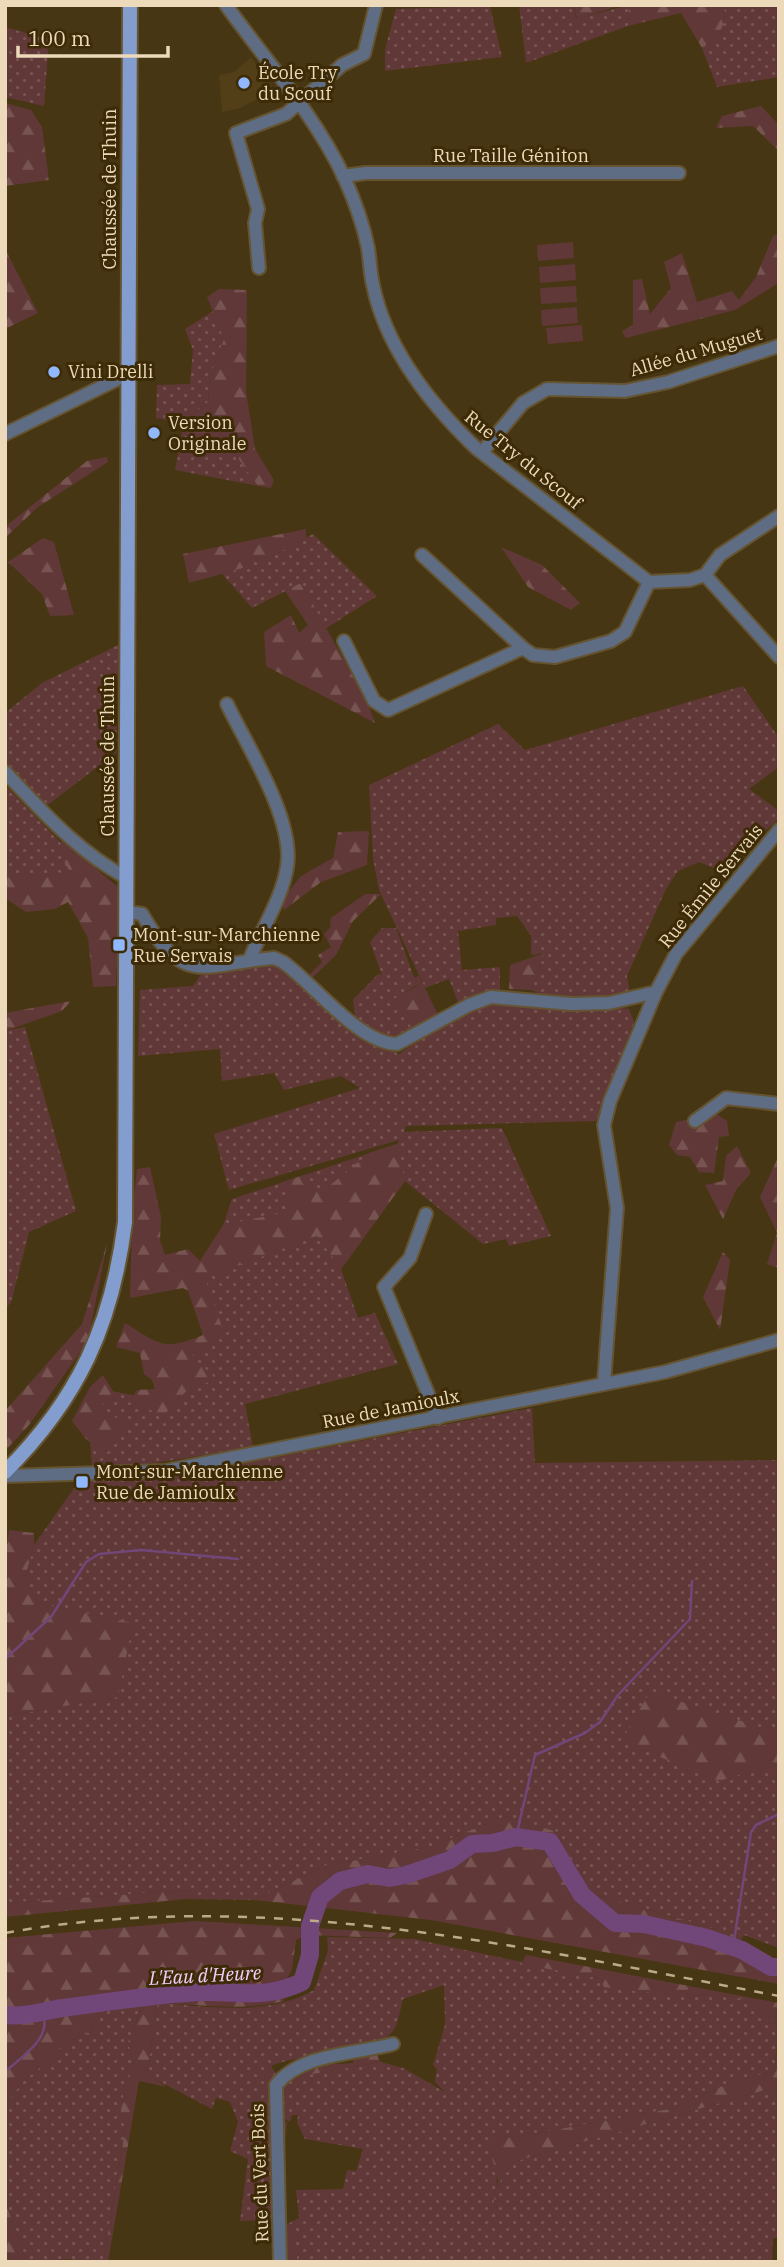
<svg xmlns="http://www.w3.org/2000/svg" width="784" height="2267" font-family="'IBM Plex Serif',serif">
<defs>
<pattern id="grass-dots" width="8" height="8" patternUnits="userSpaceOnUse" patternTransform="scale(1.75)"><rect width="8" height="8" fill="#603837"/><path d="M2 2h.1M6 6h.1" fill="none" stroke="#775452" stroke-width="1.8" stroke-linecap="round"/></pattern>
<pattern id="forest-firs" width="22" height="20" patternUnits="userSpaceOnUse" patternTransform="scale(1.75)"><rect width="22" height="20" fill="#603837"/><path d="M5 1l3.5 6h-7zM16 11l3.5 6h-7z" fill="#775452"/></pattern>
</defs>
<rect width="100%" height="100%" fill="#473613"/>
<polygon fill="#533f17" points="251,57 275,90 240,108 222,112 219,75 234,72"/>
<g fill="url(#grass-dots)">
<polygon points="519,5 573,5 576,19 629,5 628,26 526,63"/>
<path d="M724,5H779V77L717,87L702,48C719,36 727,27 724,5Z"/>
<polygon points="490,6 502,57 385,71 385,49 396,9"/>
<polygon points="5,27 49,39 44,106 5,97"/>
<polygon points="213,311 224,339 210,376 208,402 182,423 156,418 157,385 190,384 193,350 185,329"/>
<polygon points="183,427 190,443 218,431 258,486 175,470"/>
<polygon points="313,534 377,596 325,629 301,583 252,608 222,574 243,568 252,557 269,558"/>
<polygon points="120,644 116,698 117,752 45,807 5,762 5,713 42,683"/>
<path d="M743,686L779,738V767L749,789L779,811V819L718,870L699,862L678,871L666,889L627,976L630,994C602,999 557,1006 532,990L544,953L531,955V936L517,916L496,918V925L458,931L462,970L500,967V990L459,1005L449,979L425,988L379,890L373,859L369,785L498,724L525,750Z"/>
<polygon points="5,785 65,847 83,879 5,896"/>
<polygon points="382,928 396,928 417,985 393,1000 415,1032 395,1041 356,1022 353,1000 378,974 382,975 370,942"/>
<polygon points="276,962 371,1041 399,1054 442,1024 490,1001 609,1006 629,1009 634,1022 596,1121 406,1126 404,1132 502,1128 551,1236 509,1246 506,1239 483,1244 405,1181 341,1269 358,1318 375,1313 398,1364 245,1404 253,1447 155,1463 92,1469 90,1438 95,1388 170,1402 186,1352 220,1335 205,1278 232,1199 397,1144 399,1140 229,1190 214,1134 360,1088 341,1076 284,1090 274,1073 222,1081 220,1049 138,1056 140,990 193,986 202,973"/>
<polygon points="25,1027 76,1211 29,1232 11,1303 5,1308 5,1031"/>
<polygon points="532,1408 535,1463 779,1460 779,1948 744,1935 740,1941 715,1929 583,1891 557,1832 506,1816 429,1847 324,1866 255,1900 186,1899 191,1890 5,1903 5,1716 117,1697 132,1623 38,1603 25,1577 34,1545 79,1481 161,1479"/>
<path d="M327,1937L414,1939L691,1998C722,1986 760,2002 779,2027L774,2072L733,2081L675,2108L510,2138L498,2132L496,2210L501,2177L513,2162L768,2089L779,2093V2238H773L772,2262H294L297,2258L289,2223L299,2218L296,2190L343,2189L347,2170L356,2171L363,2149L305,2139L297,2123L298,2115H292L290,2122L283,2118L285,2084L295,2077L380,2062L403,2068L445,2092L435,2082L437,2069L433,2065L445,2025L444,1985L403,1999C400,2008 399,2024 393,2031C370,2059 303,2051 271,2066C269,2117 280,2168 278,2220L240,2221L248,2159L230,2151L238,2122L230,2102L216,2098L212,2109L147,2075L158,2003C210,2006 266,2017 314,1990L328,1951Z"/>
<polygon points="142,2005 128,2042 134,2062 124,2087 121,2120 126,2125 103,2262 74,2262 71,2259 27,2262 5,2203 5,2105 24,2080 55,2056 62,2045 94,2030 102,2012"/>
</g>
<g fill="url(#forest-firs)">
<polygon points="573,5 622,5 577,19"/>
<path d="M629,5H724C727,27 719,36 702,48L681,13L628,26Z"/>
<polygon points="5,103 31,110 42,127 49,180 5,186"/>
<polygon points="761,106 779,125 779,151 753,126 716,128 722,116"/>
<polygon points="779,233 777,284 735,310 626,338 622,331 633,325 633,280 642,279 650,314 671,288 664,262 682,253 697,302 732,291 739,300 756,277 773,236"/>
<polygon points="5,249 38,313 5,329"/>
<polygon points="219,289 247,290 246,391 255,449 274,480 271,488 258,486 219,432 206,448 190,443 182,423 208,402 210,376 224,339 207,297"/>
<polygon points="107,457 108,462 38,507 5,538 5,527 87,461"/>
<polygon points="306,529 306,538 269,558 252,557 243,568 189,583 183,554"/>
<polygon points="43,538 54,542 74,615 50,616 42,594 8,562"/>
<polygon points="501,547 542,565 580,603 571,610 528,587"/>
<polygon points="301,583 367,701 375,723 266,666 264,632 291,615 299,633 308,625 285,591"/>
<polygon points="369,831 367,865 321,882 284,910 281,901 301,876 333,858 338,832"/>
<polygon points="63,840 120,889 116,986 93,987 88,938 68,902 55,909 26,912 5,898 5,877 70,872 57,849"/>
<polygon points="365,894 381,894 353,921 336,955 310,980 307,977 322,962 318,955 331,947 324,934 330,928 331,918"/>
<polygon points="544,953 532,990 509,989 510,965"/>
<polygon points="419,976 440,1019 415,1032 392,1000 417,986 414,978"/>
<polygon points="71,1001 62,1011 5,1031 5,1013"/>
<polygon points="716,1114 727,1121 729,1136 719,1137 714,1173 699,1172 690,1157 677,1155 669,1145 676,1122"/>
<path d="M397,1144L405,1181L341,1269L317,1236L205,1278L224,1333L192,1356L214,1377L210,1382L190,1387L164,1415L128,1402L137,1390L155,1389L152,1380L144,1374L140,1353L116,1347L125,1323C160,1345 164,1351 203,1335L188,1291L183,1288L130,1298L132,1216L137,1169L150,1167L161,1217L160,1241L165,1255L188,1249L200,1261L223,1225L292,1211L282,1182L304,1175L321,1193L369,1153Z"/>
<polygon points="737,1146 751,1173 736,1190 723,1219 705,1185 723,1181 726,1156"/>
<polygon points="779,1155 779,1268 767,1264 777,1233 760,1197"/>
<polygon points="107,1244 88,1341 29,1425 5,1451 5,1411 82,1324"/>
<polygon points="723,1252 730,1260 720,1330 703,1297"/>
<polygon points="103,1375 116,1396 103,1402 99,1414 122,1419 129,1427 105,1455 85,1438 72,1421 90,1387"/>
<polygon points="9,1530 34,1533 34,1545 25,1577 38,1603 133,1623 118,1697 5,1716 5,1557"/>
<polygon points="650,1692 779,1733 779,1775 759,1769 719,1781 621,1741"/>
<polygon points="506,1816 557,1832 583,1891 715,1929 740,1941 739,1956 779,1971 779,1984 431,1920 255,1900 324,1866 429,1847"/>
<polygon points="192,1890 186,1899 5,1917 5,1903"/>
<path d="M195,1921L397,1933L390,1938L307,1935L296,1940L292,1969L282,1988L284,2001C241,2012 201,2004 158,2003L147,2074L167,2087L139,2081L108,2262H103L126,2125L120,2120L124,2087L134,2062L128,2042L142,2006L103,2012L94,2030L62,2045L55,2056L24,2080L5,2105V1938Z"/>
<path d="M526,1955L779,2003V2027C760,2002 722,1986 691,1998L604,1987L599,1978L521,1964Z"/>
<polygon points="779,2032 779,2093 768,2089 513,2162 501,2177 496,2210 491,2214 498,2181 490,2149 498,2132 510,2138 675,2108 733,2081 774,2072"/>
<polygon points="376,2052 380,2062 296,2077 285,2084 283,2118 287,2123 284,2152 280,2147 270,2091 262,2088 271,2066 277,2076 285,2067 353,2063 353,2056"/>
<polygon points="5,2202 27,2262 5,2262"/>
<polygon points="289,2223 297,2258 294,2262 283,2262 282,2227"/>
</g>
<g fill="#603837">
<polygon points="573,242 574,258 538,261 537,245"/>
<polygon points="575,264 576,280 540,283 539,267"/>
<polygon points="576,286 577,302 541,304 540,288"/>
<polygon points="577,307 578,323 542,326 541,310"/>
<polygon points="582,325 583,341 548,344 546,328"/>
</g>
<g fill="none" stroke-linecap="round" stroke-linejoin="round">
<g stroke="#714678" stroke-width="2.5">
<polyline points="5,1659 51,1617 86,1562 99,1554 141,1550 238,1559"/>
<polyline points="516,1837 535,1755 585,1733 600,1722 618,1695 690,1619 692,1581"/>
<polyline points="733,1947 751,1832 756,1825 779,1814"/>
<path d="M5,2072C22,2056 52,2039 43,2013"/>
</g>
<path stroke="#714678" stroke-width="18" d="M5,2015C29,2017 41,2011 63,2008C109,2002 156,1994 202,1992C240,1991 264,2000 302,1982L310,1955V1926L320,1897L340,1881L368,1874L389,1878L406,1875L450,1860L472,1844L493,1843L516,1837L550,1842L582,1895L615,1923L644,1924L707,1938L742,1950L771,1967H779"/>
<g stroke="#655431" stroke-width="16">
<g id="minor">
<path d="M226,5C266,61 315,115 344,177C354,199 363,223 368,248C370,260 370,272 373,285C386,349 430,404 477,449L649,582L690,580L705,575"/>
<polyline points="343,176 366,173 679,173"/>
<polyline points="259,268 255,223 258,209 236,133 286,114 342,65 364,54 376,5"/>
<polyline points="5,434 128,374"/>
<polyline points="482,452 523,403 547,389 625,391 668,382 779,346"/>
<polyline points="779,516 720,555 705,575 779,657"/>
<polyline points="422,555 523,648 533,655 555,657 611,641 625,632 649,582"/>
<polyline points="344,641 374,701 388,710 523,648"/>
<path d="M227,704C247,746 295,820 287,867C282,899 261,930 249,961"/>
<path d="M5,772C43,812 78,852 127,878"/>
<path d="M127,912L142,914C185,989 201,964 274,958L283,962C314,984 358,1043 397,1044L469,1005L491,997L572,1004L609,1003L656,992L676,954L779,830"/>
<polyline points="695,1121 726,1098 779,1104"/>
<polyline points="426,1214 410,1258 384,1287 438,1418"/>
<polyline points="604,1382 617,1208 604,1125 610,1101 656,992"/>
<polyline points="5,1476 165,1471 665,1372 779,1340"/>
<path d="M280,2262L276,2085C301,2053 356,2054 393,2044"/>
</g>
</g>
<g stroke="#655431" stroke-width="18">
<path id="major" d="M5,1472C79,1398 112,1325 125,1222L130,5"/>
</g>
<use href="#minor" stroke="#5e6c84" stroke-width="12"/>
<use href="#major" stroke="#829dce" stroke-width="14"/>
<path stroke="#bcaa89" stroke-width="2.5" stroke-dasharray="9 9" stroke-linecap="butt" d="M5,1933C264,1886 525,1948 779,1996"/>
</g>
<g fill="#91b8fd" stroke="#3d2b07" stroke-width="2.5">
<circle cx="244" cy="83" r="7"/>
<circle cx="54" cy="372" r="7"/>
<circle cx="154" cy="433" r="7"/>
<rect x="112" y="938" width="14" height="14" rx="3.5"/>
<rect x="75" y="1475" width="14" height="14" rx="3.5"/>
</g>
<g text-anchor="middle" stroke-width="6" stroke-linejoin="round" paint-order="stroke">
<g font-size="18" fill="#ecdaba" stroke="#3d2b07" text-anchor="start">
<text x="258" y="79">École Try<tspan x="258" dy="21">du Scouf</tspan></text>
<text x="68" y="378">Vini Drelli</text>
<text x="168" y="429">Version<tspan x="168" dy="21">Originale</tspan></text>
<text x="133" y="941">Mont-sur-Marchienne<tspan x="133" dy="21">Rue Servais</tspan></text>
<text x="96" y="1478">Mont-sur-Marchienne<tspan x="96" dy="21">Rue de Jamioulx</tspan></text>
</g>
<g font-size="18" fill="#ecdaba" stroke="#3d2b07">
<text x="511" y="162">Rue Taille Géniton</text>
<text transform="translate(110 189) rotate(-90)" y="6">Chaussée de Thuin</text>
<text transform="translate(696 352) rotate(-16)" y="6">Allée du Muguet</text>
<text transform="translate(523 460) rotate(39)" y="6">Rue Try du Scouf</text>
<text transform="translate(108 756) rotate(-90)" y="6">Chaussée de Thuin</text>
<text transform="translate(711 886) rotate(-51)" y="6">Rue Émile Servais</text>
<text transform="translate(391 1409) rotate(-11)" y="6">Rue de Jamioulx</text>
<text transform="translate(260 2173) rotate(-92)" y="6">Rue du Vert Bois</text>
</g>
<g font-size="19" font-style="italic" fill="#f5cefb" stroke="#3d2b07">
<text transform="translate(205 1975) rotate(-3)" y="7">L'Eau d'Heure</text>
</g>
</g>
<rect width="784" height="2267" fill="none" stroke="#ecdaba" stroke-width="14"/>
<path d="M18 46v10h150v-10" fill="none" stroke="#ecdaba" stroke-width="3.5"/>
<text x="28" y="46" font-size="21" fill="#ecdaba" stroke="#3d2b07" stroke-width="5" paint-order="stroke">100 m</text>
</svg>
